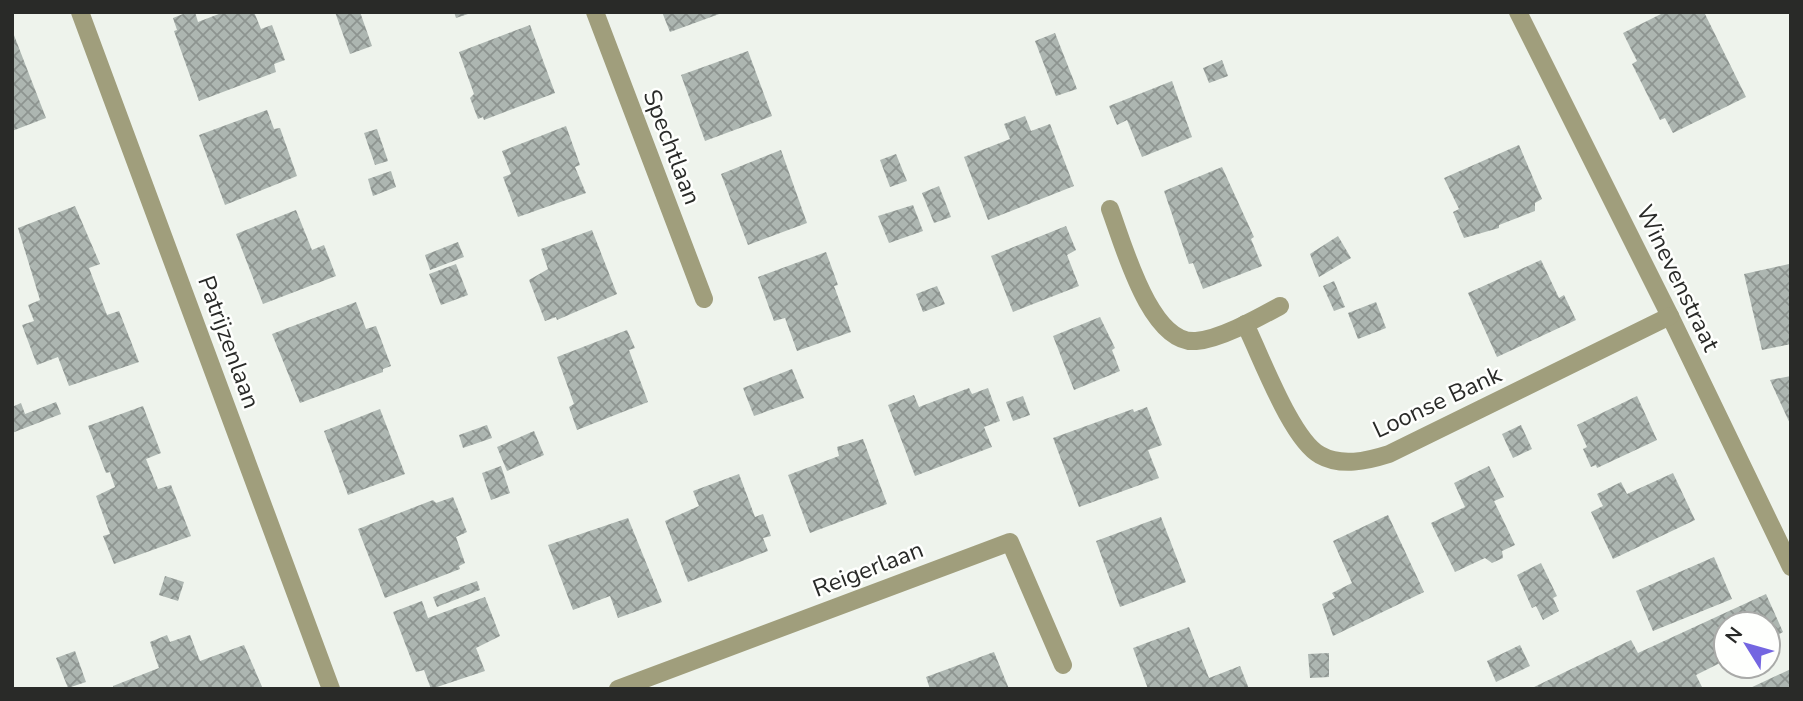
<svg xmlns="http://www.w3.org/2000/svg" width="1803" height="701" font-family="'Nunito Sans',sans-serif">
<defs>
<pattern id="building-cross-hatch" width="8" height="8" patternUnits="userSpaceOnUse" patternTransform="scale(1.75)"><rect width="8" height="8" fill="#adb6b1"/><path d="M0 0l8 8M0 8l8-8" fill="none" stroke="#8d9490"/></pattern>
</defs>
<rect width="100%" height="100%" fill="#eef3ec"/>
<g fill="url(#building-cross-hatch)">
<polygon points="188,12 195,12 198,22 224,12 254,12 261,29 272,25 285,60 274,64 276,72 199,101 174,31 177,30 173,18"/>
<polygon points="335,12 360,12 372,46 350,54"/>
<polygon points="454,12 471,12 471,13 456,18"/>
<polygon points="662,12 722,12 722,13 670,32"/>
<polygon points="1665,12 1704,12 1746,97 1673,133 1665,118 1660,120 1632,64 1637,61 1623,33"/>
<polygon points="530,25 555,93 484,120 483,117 478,119 470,98 474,94 459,52"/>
<polygon points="12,30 46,118 12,131"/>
<polygon points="1055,33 1077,89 1056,96 1035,41"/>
<polygon points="748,51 772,116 705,141 681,75"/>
<polygon points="1222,60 1228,76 1209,83 1203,68"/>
<polygon points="1172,81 1192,137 1142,157 1127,120 1117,125 1109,106"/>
<polygon points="267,110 274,129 280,128 297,176 225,205 199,135"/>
<polygon points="1025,116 1031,131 1050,124 1074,186 988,220 964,157 1010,139 1004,124"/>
<polygon points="566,126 580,165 575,167 586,193 518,217 503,177 511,174 502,151"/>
<polygon points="377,129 388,161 375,165 364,133"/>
<polygon points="1519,145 1542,199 1535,203 1535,211 1499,225 1499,228 1464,238 1453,212 1459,209 1444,178"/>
<polygon points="781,150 807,223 748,245 721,174"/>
<polygon points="896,154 907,181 890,187 880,160"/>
<polygon points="1222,167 1254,237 1251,239 1262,266 1203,289 1193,263 1189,264 1164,191"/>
<polygon points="391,171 396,187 373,196 368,179"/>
<polygon points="939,186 951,217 934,223 922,193"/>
<polygon points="913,205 923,231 889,243 878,216"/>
<polygon points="75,206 100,264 89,268 107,315 119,311 139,362 69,386 58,357 37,365 22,325 34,321 28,305 40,300 18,228"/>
<polygon points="296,210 312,250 324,245 336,276 263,304 236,234"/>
<polygon points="1066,226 1076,250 1067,255 1079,286 1013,312 991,256"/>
<polygon points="592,230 617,294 557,320 556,317 545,321 529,280 548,269 541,249"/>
<polygon points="1338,236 1351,258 1319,277 1310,254"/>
<polygon points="458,242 464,257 430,270 425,255"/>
<polygon points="826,252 838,285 834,286 851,332 797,351 785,318 774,321 758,277"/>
<polygon points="1541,260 1559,298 1564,295 1576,320 1497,357 1468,293"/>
<polygon points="456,264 468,295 441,305 429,274"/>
<polygon points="1789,264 1791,344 1762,350 1744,274"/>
<polygon points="1334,281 1345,307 1334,311 1323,286"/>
<polygon points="937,286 945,304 923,312 916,294"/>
<polygon points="356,302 366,329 376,326 391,366 383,369 383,372 300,403 272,334"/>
<polygon points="1376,302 1386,328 1358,339 1348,313"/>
<polygon points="1100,317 1115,348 1112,350 1120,371 1074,390 1053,336"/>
<polygon points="627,330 635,348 629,350 648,402 577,430 569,407 574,404 557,357"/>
<polygon points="792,369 804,398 754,416 743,388"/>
<polygon points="1791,376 1791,426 1770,380"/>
<polygon points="969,388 972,394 988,388 1000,421 984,427 992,447 915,476 888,405 914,395 919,407"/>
<polygon points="1023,396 1030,415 1013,421 1006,402"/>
<polygon points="1637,396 1657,440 1597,468 1596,465 1591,467 1583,449 1587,447 1577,425"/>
<polygon points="56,402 61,414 12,433 12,407 21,403 25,414"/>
<polygon points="143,406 161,453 146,459 158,489 171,485 191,536 114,564 103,536 110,534 96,496 115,487 110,472 106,473 88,426"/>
<polygon points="1147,407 1162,445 1148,450 1159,478 1079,507 1053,438 1133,409 1134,412"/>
<polygon points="380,409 405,474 348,495 324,431"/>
<polygon points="487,425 492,438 463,448 459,435"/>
<polygon points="1521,425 1532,449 1513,458 1502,434"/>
<polygon points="534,431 544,455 507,471 497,447"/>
<polygon points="863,439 887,504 810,533 788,475 839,456 837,447"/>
<polygon points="501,466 510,493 491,500 482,473"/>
<polygon points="1489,466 1504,497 1494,501 1515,545 1502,551 1503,558 1492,563 1485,558 1455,572 1431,523 1465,507 1454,483"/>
<polygon points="1673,473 1695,520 1613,559 1591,512 1603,506 1597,494 1621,482 1627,494"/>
<polygon points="739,474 755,517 763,514 771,536 763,538 768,551 688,582 665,521 699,506 693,491"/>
<polygon points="453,497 467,532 456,537 465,563 459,566 460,569 385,598 358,529 433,500 436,503"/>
<polygon points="1388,515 1424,592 1333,636 1322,604 1335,598 1332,593 1352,583 1333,541"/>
<polygon points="1161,517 1186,582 1120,607 1096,541"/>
<polygon points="628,518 662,602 618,618 610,596 573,610 548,545"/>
<polygon points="1714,557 1732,599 1653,631 1636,591"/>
<polygon points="1541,563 1557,596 1553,598 1559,611 1543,620 1536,606 1532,608 1517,575"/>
<polygon points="165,576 184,582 178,601 159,595"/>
<polygon points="477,581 480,590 437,607 433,597"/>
<polygon points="1766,594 1783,632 1768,640 1768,624 1726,624 1726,660 1696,675 1703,689 1530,689 1631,640 1638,653"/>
<polygon points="485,597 500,636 476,648 485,671 431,689 424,670 416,672 393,612 422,601 428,618"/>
<polygon points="1189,627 1209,678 1240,666 1249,689 1148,689 1133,648"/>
<polygon points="167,635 170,642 190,635 200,661 244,645 263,689 114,689 113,686 159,668 150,642"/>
<polygon points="1520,645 1530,666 1496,682 1487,661"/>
<polygon points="75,651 86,682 68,688 56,658"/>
<polygon points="994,652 1009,689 930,689 926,677"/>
<polygon points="1329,653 1329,677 1310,678 1308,654"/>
<polygon points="1791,669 1791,689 1748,689"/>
</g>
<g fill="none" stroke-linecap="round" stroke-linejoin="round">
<g stroke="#a09e7c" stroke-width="18">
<polyline points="80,12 331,689"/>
<polyline points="595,12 704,299"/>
<polyline points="1518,12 1670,316 1791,567"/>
<path d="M1110,209C1123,243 1150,345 1196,341C1221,339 1258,318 1280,306"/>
<path d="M1245,324C1261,356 1291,439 1320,455C1341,467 1367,461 1389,454L1670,316"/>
<polyline points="618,689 1010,542 1063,665"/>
</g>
</g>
<g text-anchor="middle" stroke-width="5" stroke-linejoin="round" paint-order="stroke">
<g font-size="24" fill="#292a28" stroke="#fefffd">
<text transform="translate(672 147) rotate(69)" y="8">Spechtlaan</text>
<text transform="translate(1678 278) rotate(64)" y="8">Winevenstraat</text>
<text transform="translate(229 342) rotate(70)" y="8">Patrijzenlaan</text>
<text transform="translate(1437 402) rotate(-25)" y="8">Loonse Bank</text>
<text transform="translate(868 569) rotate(-21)" y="8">Reigerlaan</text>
</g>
</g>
<rect width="1803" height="701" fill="none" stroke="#292a28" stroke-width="28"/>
<g transform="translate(1747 645) rotate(307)"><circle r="33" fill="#fefffd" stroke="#a9aaa8" stroke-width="2"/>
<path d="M0-5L12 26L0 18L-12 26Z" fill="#7466e1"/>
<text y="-10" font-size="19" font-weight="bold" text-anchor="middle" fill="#292a28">N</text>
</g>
</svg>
